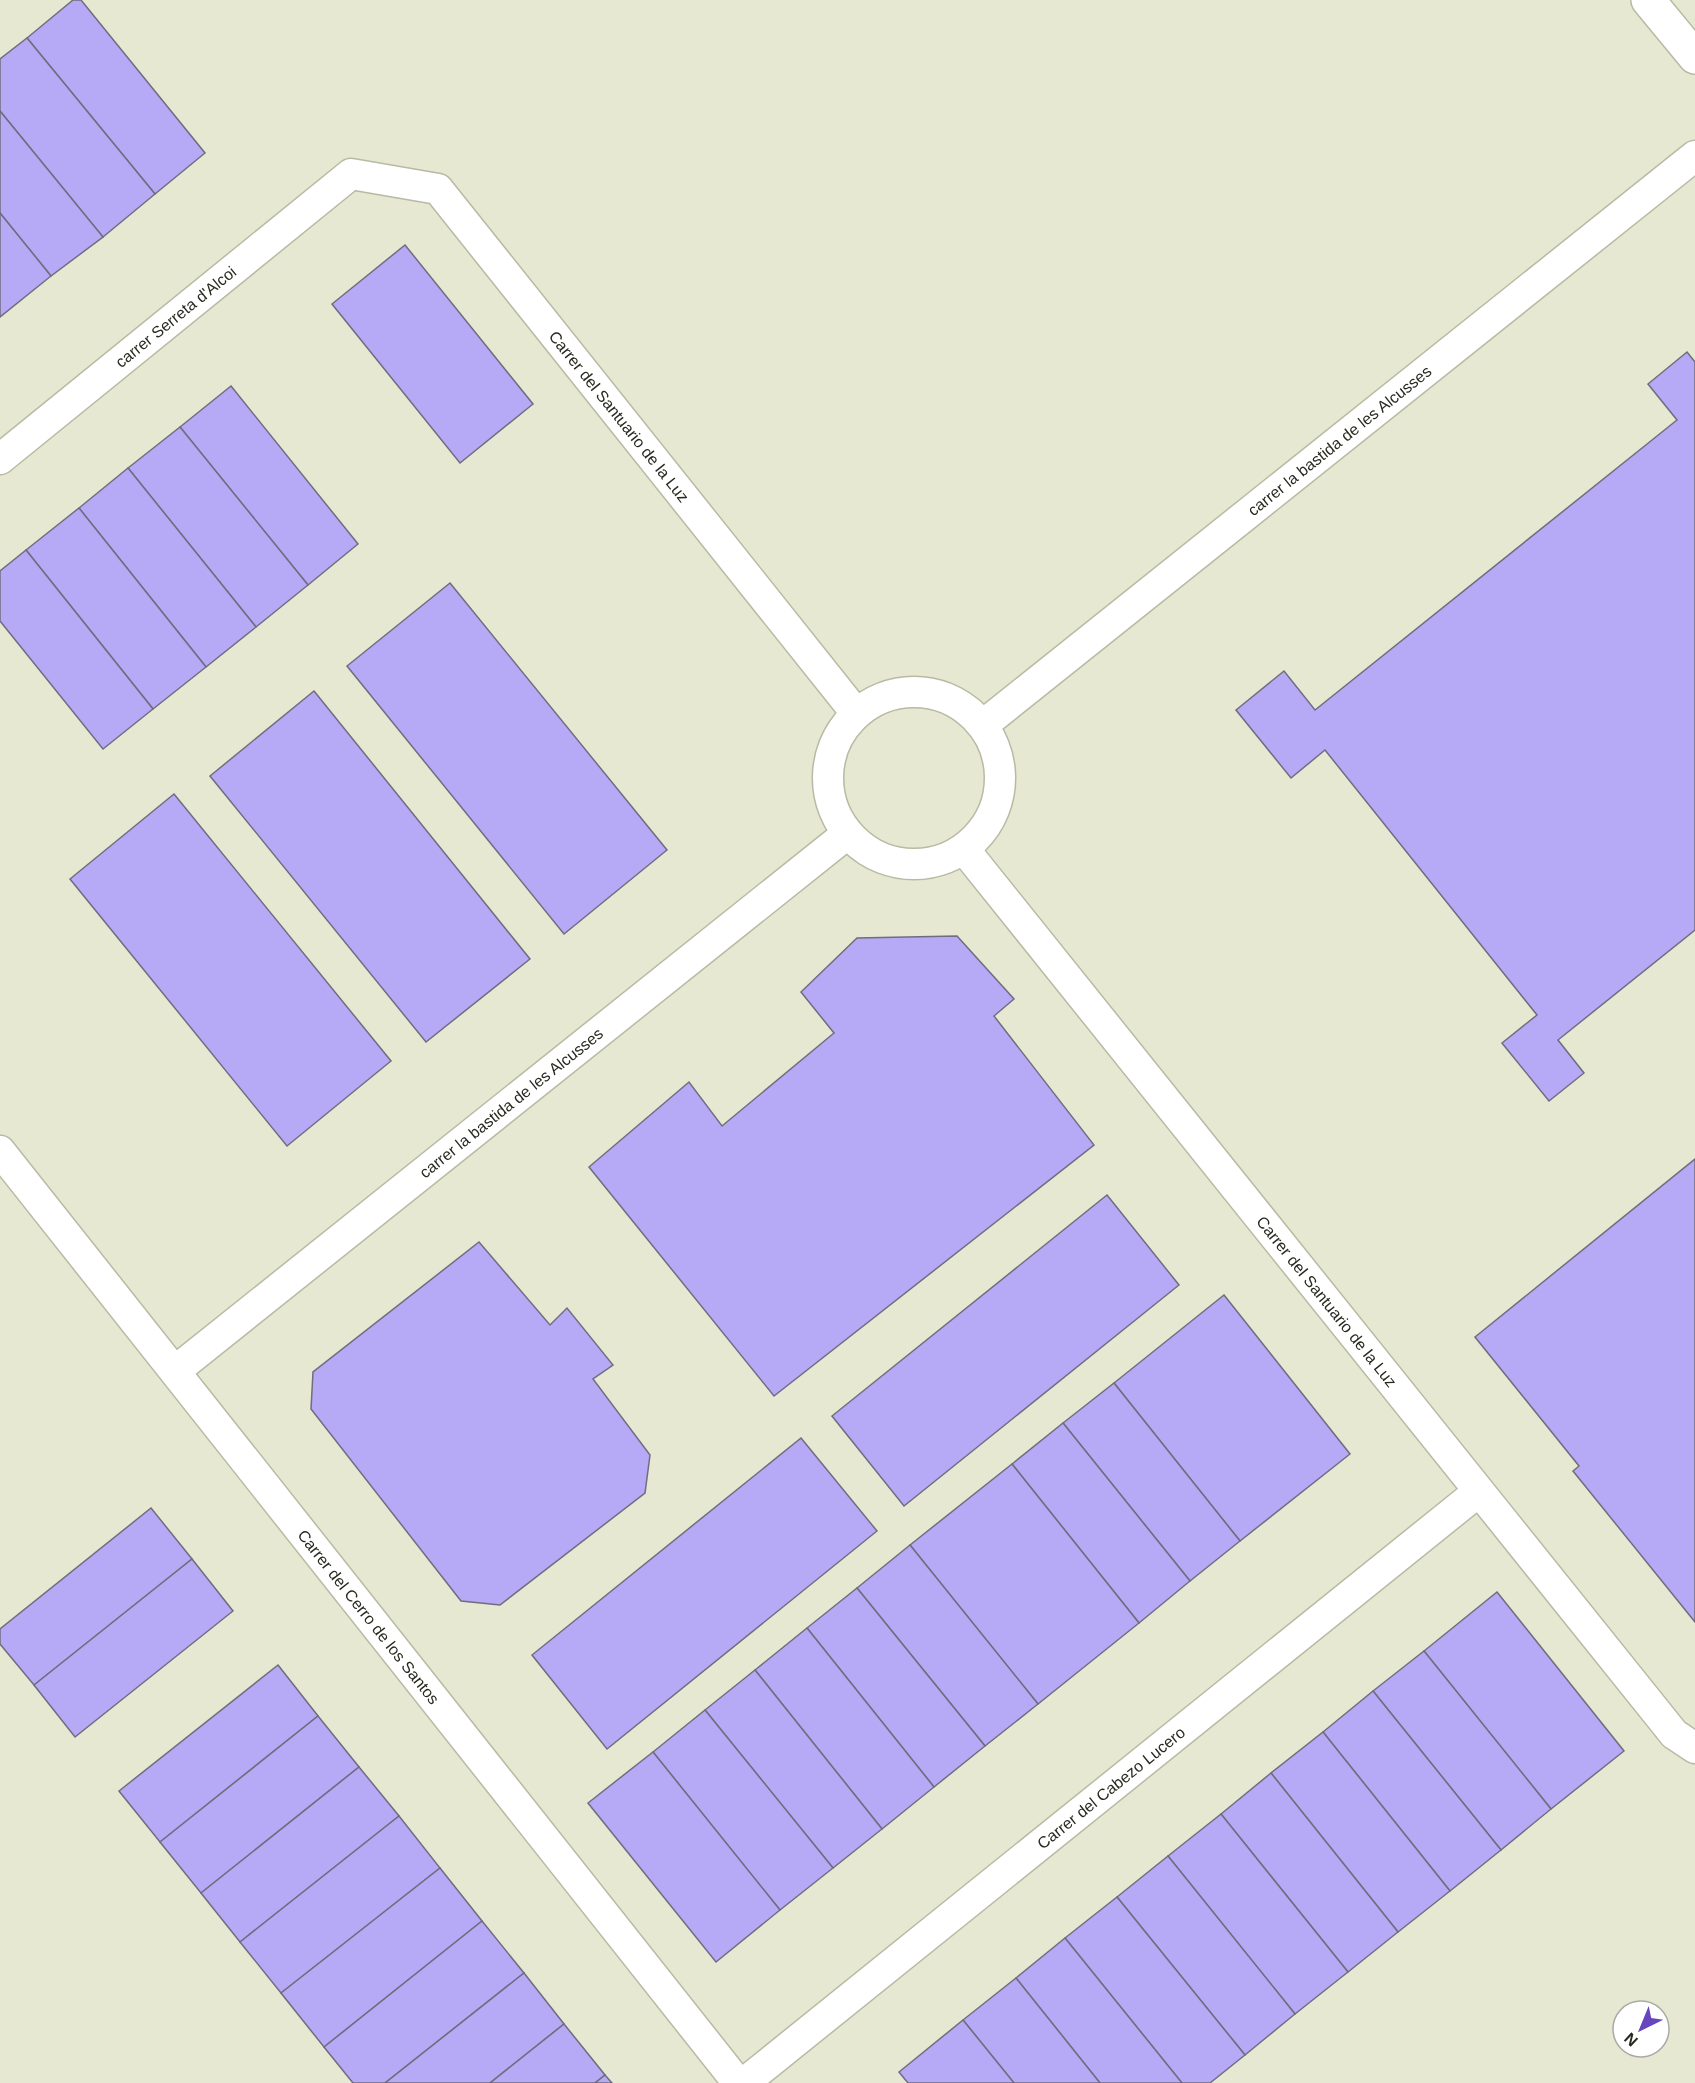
<svg xmlns="http://www.w3.org/2000/svg" width="1695" height="2083" font-family="Arial,sans-serif">
<rect width="100%" height="100%" fill="#e6e8d1"/>
<g fill="#b6a9f5" stroke="#706d81" stroke-width="1.5">
<polygon points="73,0 81,0 205,153 155,194 27,38"/>
<polygon points="27,38 155,194 103,237 0,111 0,59"/>
<polygon points="0,111 103,237 51,276 0,213"/>
<polygon points="0,213 51,276 0,317"/>
<polygon points="405,245 533,404 460,463 332,304"/>
<polygon points="1687,352 1695,362 1695,930 1558,1040 1584,1073 1549,1101 1502,1043 1537,1015 1325,750 1291,778 1236,710 1284,671 1315,710 1677,420 1648,384"/>
<polygon points="231,386 358,544 308,585 180,427"/>
<polygon points="180,427 308,585 256,627 128,468"/>
<polygon points="128,468 256,627 206,667 79,508"/>
<polygon points="79,508 206,667 153,709 26,550"/>
<polygon points="26,550 153,709 103,749 0,621 0,571"/>
<polygon points="450,583 667,850 564,934 347,666"/>
<polygon points="314,691 530,959 426,1042 210,776"/>
<polygon points="174,794 391,1061 287,1146 70,879"/>
<polygon points="957,936 1014,999 994,1016 1094,1145 774,1396 589,1167 689,1082 722,1126 834,1033 801,992 857,938"/>
<polygon points="1695,1159 1695,1622 1573,1471 1579,1466 1475,1337"/>
<polygon points="1107,1195 1179,1285 904,1506 832,1416"/>
<polygon points="479,1242 550,1325 567,1308 613,1365 593,1379 650,1455 645,1493 500,1605 461,1601 311,1409 313,1372"/>
<polygon points="1224,1295 1350,1454 1240,1541 1114,1383"/>
<polygon points="1114,1383 1240,1541 1190,1581 1063,1423"/>
<polygon points="1063,1423 1190,1581 1139,1623 1012,1464"/>
<polygon points="801,1438 877,1531 607,1749 532,1655"/>
<polygon points="1012,1464 1139,1623 1038,1704 910,1545"/>
<polygon points="151,1508 192,1559 34,1685 0,1644 0,1629"/>
<polygon points="910,1545 1038,1704 985,1746 857,1588"/>
<polygon points="192,1559 233,1611 75,1737 34,1685"/>
<polygon points="857,1588 985,1746 934,1787 807,1628"/>
<polygon points="1497,1592 1624,1751 1551,1809 1424,1651"/>
<polygon points="807,1628 934,1787 882,1829 755,1670"/>
<polygon points="1424,1651 1551,1809 1501,1850 1373,1691"/>
<polygon points="278,1665 318,1716 160,1842 119,1791"/>
<polygon points="755,1670 882,1829 833,1868 705,1710"/>
<polygon points="1373,1691 1501,1850 1450,1891 1323,1732"/>
<polygon points="705,1710 833,1868 780,1910 653,1752"/>
<polygon points="318,1716 359,1767 201,1893 160,1842"/>
<polygon points="1323,1732 1450,1891 1398,1932 1271,1773"/>
<polygon points="653,1752 780,1910 716,1962 588,1803"/>
<polygon points="359,1767 399,1816 240,1942 201,1893"/>
<polygon points="1271,1773 1398,1932 1348,1972 1221,1814"/>
<polygon points="1221,1814 1348,1972 1295,2014 1168,1856"/>
<polygon points="399,1816 440,1868 281,1993 240,1942"/>
<polygon points="1168,1856 1295,2014 1245,2055 1117,1897"/>
<polygon points="440,1868 482,1921 324,2047 281,1993"/>
<polygon points="1117,1897 1245,2055 1210,2083 1182,2083 1065,1938"/>
<polygon points="482,1921 524,1973 385,2083 353,2083 324,2047"/>
<polygon points="1065,1938 1182,2083 1100,2083 1016,1978"/>
<polygon points="524,1973 564,2024 490,2083 385,2083"/>
<polygon points="1016,1978 1100,2083 1014,2083 963,2020"/>
<polygon points="963,2020 1014,2083 908,2083 899,2072"/>
<polygon points="564,2024 605,2075 595,2083 490,2083"/>
<polygon points="605,2075 612,2083 595,2083"/>
</g>
<g fill="none" stroke-linecap="round" stroke-linejoin="round">
<g stroke="#b8baa4" stroke-width="33">
<g id="minor">
<path id="s1" d="M0,459L351,174L438,189L856,713"/>
<circle cx="914" cy="778" r="86"/>
<path id="s2" d="M983,725L1695,156"/>
<path id="s3" d="M964,849L1674,1734L1695,1748"/>
<path id="s4" d="M0,1151L738,2083"/>
<path id="s5" d="M175,1371L847,834"/>
<path id="s6" d="M744,2083L1478,1492"/>
</g>
</g>
<g stroke="#b8baa4" stroke-width="36">
<polyline id="tertiary" points="1648,0 1695,57"/>
</g>
<use href="#minor" stroke="#fff" stroke-width="30"/>
<use href="#tertiary" stroke="#fff" stroke-width="33"/>
</g>
<g text-anchor="middle" stroke-width="6" stroke-linejoin="round" paint-order="stroke">
<g font-size="16" fill="#282920" stroke="#fff">
<text dy="6" stroke="none"><textPath href="#s1" startOffset="226">carrer Serreta d'Alcoi</textPath></text>
<text dy="6" stroke="none"><textPath href="#s1" startOffset="831">Carrer del Santuario de la Luz</textPath></text>
<text dy="6" stroke="none"><textPath href="#s2" startOffset="456">carrer la bastida de les Alcusses</textPath></text>
<text dy="6" stroke="none"><textPath href="#s5" startOffset="430">carrer la bastida de les Alcusses</textPath></text>
<text dy="6" stroke="none"><textPath href="#s3" startOffset="580">Carrer del Santuario de la Luz</textPath></text>
<text dy="6" stroke="none"><textPath href="#s4" startOffset="594">Carrer del Cerro de los Santos</textPath></text>
<text dy="6" stroke="none"><textPath href="#s6" startOffset="471">Carrer del Cabezo Lucero</textPath></text>
</g>
</g>
<g transform="translate(1641 2029) rotate(223)"><circle r="28" fill="#ffffff" stroke="#a9a9a6" stroke-width="1.5"/>
<path d="M0-4.5L10 22L0 15L-10 22Z" fill="#6745bd"/>
<text y="-9" font-size="16" font-weight="bold" text-anchor="middle" fill="#282920">N</text>
</g>
</svg>
